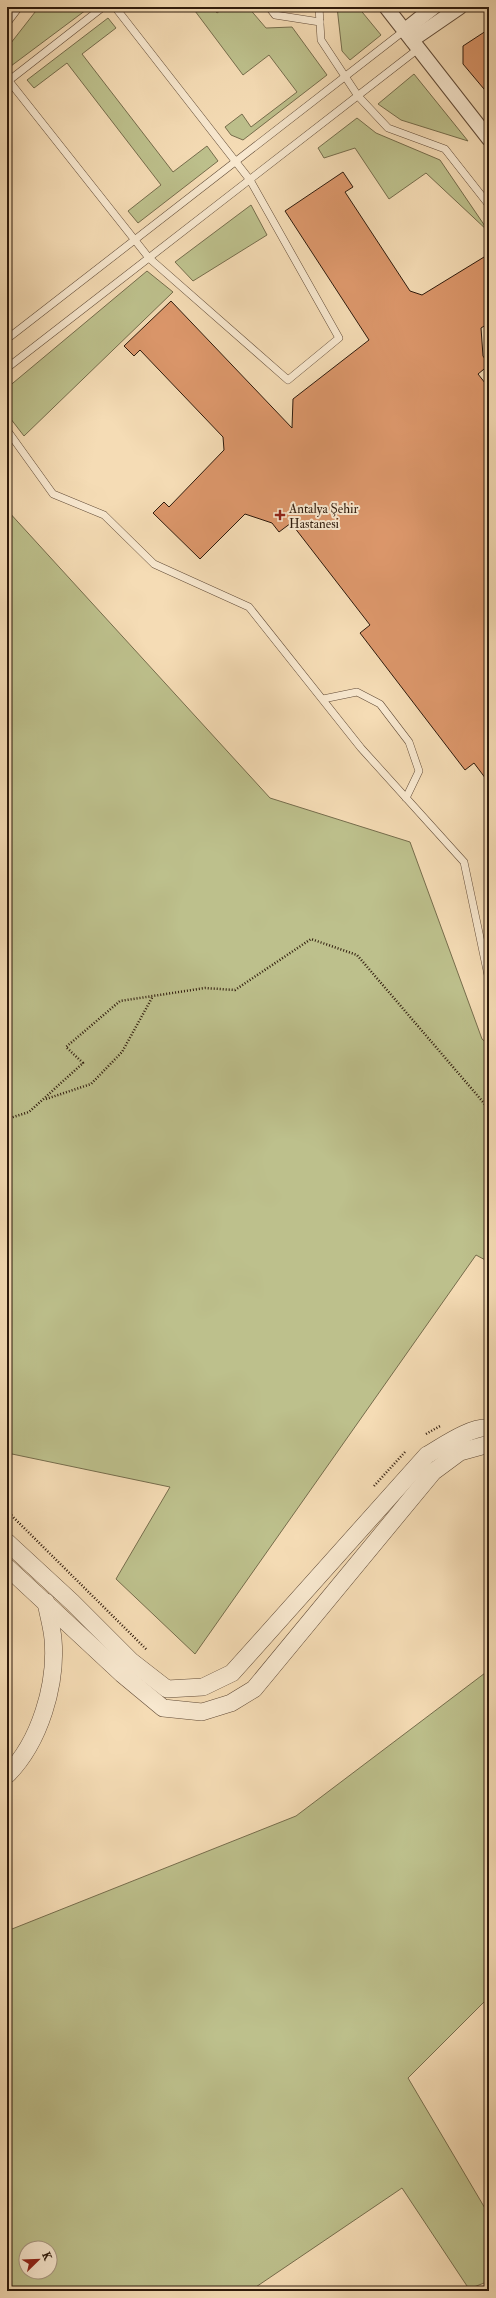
<svg xmlns="http://www.w3.org/2000/svg" width="496" height="2298" font-family="'IM FELL Double Pica',serif">
<rect width="100%" height="100%" fill="#f5dcb5"/>
<filter id="stains"><feTurbulence type="fractalNoise" baseFrequency=".005" numOctaves="4"/><feColorMatrix values="0 0 0 0 .2 0 0 0 0 .09 0 0 0 0 .02 0 0 0 .5 -.17"/></filter>
<radialGradient id="worn" r=".72"><stop offset=".6" stop-color="#630" stop-opacity="0"/><stop offset="1" stop-color="#630" stop-opacity=".3"/></radialGradient>
<g fill="#bdc08c" stroke="#766d4c" fill-rule="evenodd">
<polygon points="39,7 90,7 7,69 7,48"/>
<polygon points="192,7 212,7 217,13 225,7 248,7 266,28 292,27 327,75 243,140 231,135 225,127 242,114 251,127 297,92 269,55 243,75"/>
<polygon points="337,7 358,7 381,35 350,60 342,51"/>
<polygon points="108,18 116,28 82,54 173,172 207,146 218,161 138,223 128,211 161,185 67,63 34,88 27,80"/>
<polygon points="414,74 468,141 401,120 378,104"/>
<polygon points="357,118 376,133 440,160 489,232 426,173 389,199 355,148 324,158 318,148"/>
<polygon points="251,205 267,235 193,281 175,262"/>
<polygon points="147,271 173,292 24,436 7,414 7,388"/>
<polygon points="7,510 270,798 410,842 482,1039 489,1045 489,1262 476,1255 195,1654 116,1579 170,1487 12,1454 7,1449"/>
<path d="M489,1670V1997L408,2078L489,2215V2281L469,2289L402,2188L250,2291H7V1931L296,1816ZM26,2248H50V2272H26Z"/>
</g>
<g fill="#dc976b" stroke="#2e1a0c">
<polygon points="489,29 489,95 463,64 463,46"/>
<polygon points="343,172 353,187 345,192 410,291 422,295 489,254 489,323 481,328 483,356 489,365 478,374 489,388 489,783 474,763 465,770 360,633 370,625 291,523 279,532 272,523 245,514 200,559 153,513 164,502 169,507 224,450 223,437 140,350 134,356 124,346 171,301 292,428 293,399 369,340 285,211"/>
</g>
<g fill="none" stroke-linecap="round" stroke-linejoin="round">
<g stroke="#604a36" stroke-width="8">
<g id="service">
<polyline points="269,7 275,15 320,22"/>
<polyline points="319,7 321,40 358,96 388,128 445,149 489,205"/>
<polyline points="7,23 19,7"/>
<polyline points="9,81 149,258 288,380 339,338 250,180 115,7"/>
<polyline points="7,82 103,7"/>
<polyline points="7,339 405,30"/>
<polyline points="7,368 418,49"/>
<polyline points="7,430 53,494 104,515 154,564 249,607 361,748 464,862 489,980"/>
<polyline points="323,699 357,692 380,704 409,742 419,771 406,798"/>
</g>
</g>
<g stroke="#604a36" stroke-width="16">
<g id="minor">
<polyline points="386,7 489,139"/>
<polyline points="405,30 434,7"/>
<polyline points="412,40 460,7"/>
</g>
</g>
<g stroke="#604a36" stroke-width="18">
<g id="tertiary">
<path d="M7,1542L72,1602L131,1661L167,1689L203,1687L232,1673L427,1455C443,1446 471,1426 489,1428"/>
<polyline points="7,1567 122,1674 163,1708 202,1712 231,1703 254,1689 433,1472 460,1452 489,1444"/>
<path d="M7,1775C40,1742 57,1684 53,1639C52,1627 48,1614 46,1602"/>
</g>
</g>
<g stroke="#2e1a0c" stroke-width="2.5" stroke-dasharray="1 2" stroke-linecap="butt">
<polyline points="46,1099 91,1084 122,1052 153,996"/>
<polyline points="7,1119 29,1112 83,1063 66,1047 120,1001 205,988 235,990 311,939 357,955 489,1109"/>
<polyline points="426,1434 440,1426"/>
<polyline points="374,1486 405,1452"/>
<polyline points="7,1511 147,1650"/>
</g>
<use href="#service" stroke="#f8e8cf" stroke-width="7"/>
<use href="#minor" stroke="#f8e8cf" stroke-width="14"/>
<use href="#tertiary" stroke="#f8e8cf" stroke-width="17"/>
</g>
<path fill="#8f2418" stroke="#f8e8cf" stroke-width="1.5" d="M278 509h4v4h4v4h-4v4h-4v-4h-4v-4h4z"/>
<g text-anchor="middle" stroke-width="4" stroke-linejoin="round" paint-order="stroke">
<g font-size="13" fill="#2e1a0c" stroke="#f8e8cf" text-anchor="start">
<text x="289" y="513">Antalya Şehir<tspan x="289" dy="15">Hastanesi</tspan></text>
</g>
</g>
<rect width="496" height="2298" fill="none" stroke="#f5dcb5" stroke-width="24"/>
<rect x="8" y="8" width="480" height="2282" fill="none" stroke="#2e1a0c" stroke-width="2"/>
<rect x="12" y="12" width="472" height="2274" fill="none" stroke="#2e1a0c"/>
<g transform="translate(38 2260) rotate(67)"><circle r="19" fill="#f8e8cf" stroke="#a79681"/>
<path d="M0-3L7 15L0 10L-7 15Z" fill="#8f2418"/>
<text y="-6" font-size="11" font-weight="bold" text-anchor="middle" fill="#2e1a0c">K</text>
</g>
<rect width="100%" height="100%" filter="url(#stains)"/>
<rect width="100%" height="100%" fill="url(#worn)"/>
</svg>
